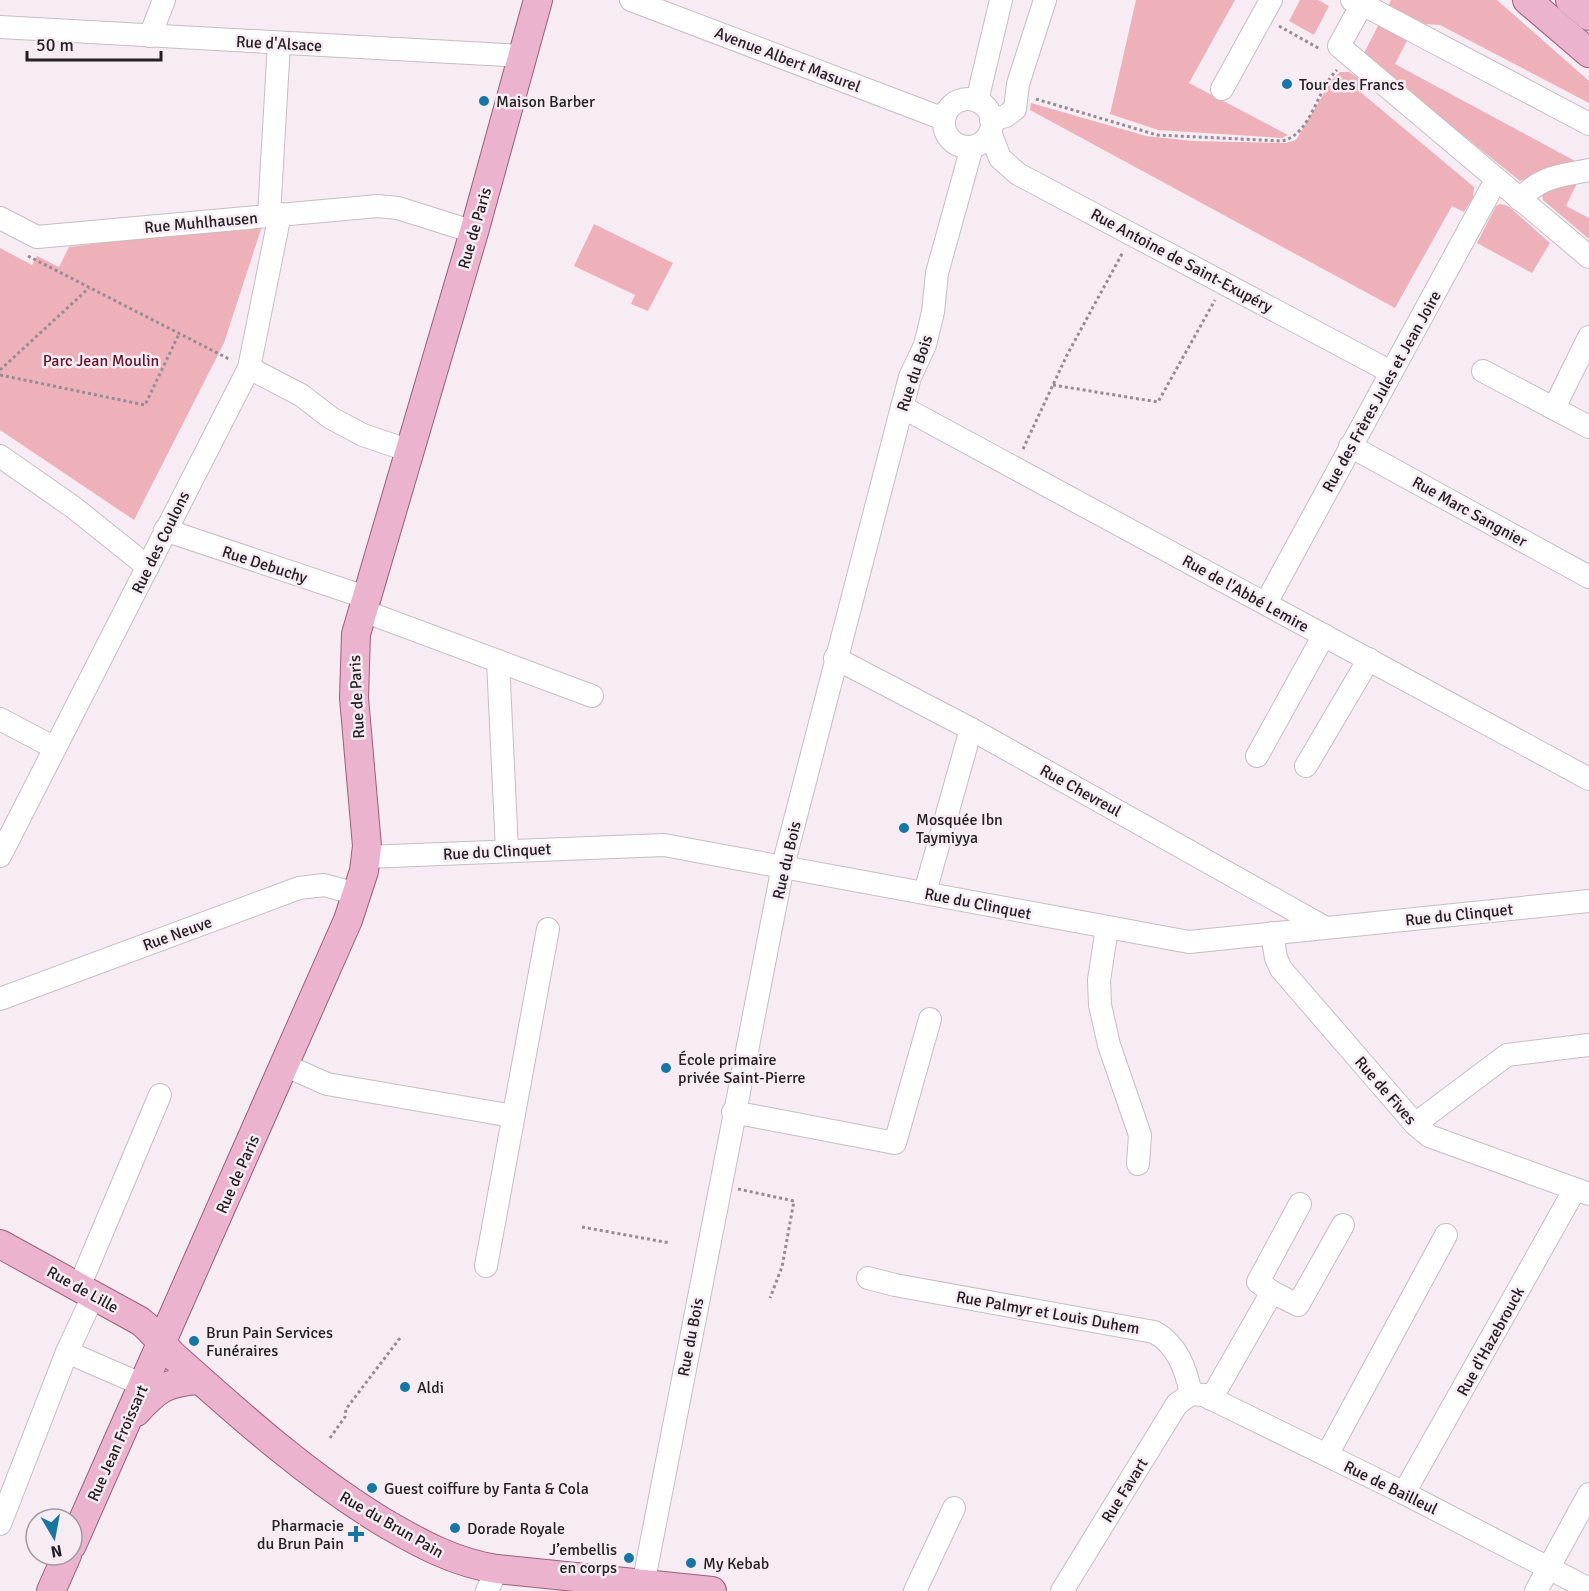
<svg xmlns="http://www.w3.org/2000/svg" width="1589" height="1591" font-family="Signika,sans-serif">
<rect width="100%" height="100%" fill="#f7ecf4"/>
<g fill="#eeb1b9">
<polygon points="1136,0 1235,0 1189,83 1288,135 1282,138 1158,130 1110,114"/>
<polygon points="1300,0 1318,0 1329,6 1314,35 1289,21"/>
<polygon points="1391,0 1497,0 1589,81 1589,103 1440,25 1423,24 1387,9"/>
<polygon points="1381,20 1410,35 1395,64 1577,162 1520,181 1363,55"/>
<polygon points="1340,72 1349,72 1363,81 1358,90 1474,187 1473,198 1464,212 1452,206 1395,308 1030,110 1031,103 1146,136 1193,141 1286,143 1296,140 1332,80"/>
<polygon points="1578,181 1566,206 1589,218 1589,239 1543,200 1542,194 1547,189"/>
<polygon points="1500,204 1508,206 1550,243 1532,273 1477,243 1496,206"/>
<polygon points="263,223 224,343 134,520 0,430 0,248 32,265 37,256 59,267 69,247"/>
<polygon points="594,224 673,263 648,311 631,304 635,295 574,266"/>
</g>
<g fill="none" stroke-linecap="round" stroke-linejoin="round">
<g stroke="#c6bdc4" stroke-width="24">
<g id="minor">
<polyline points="631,0 944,119"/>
<polyline points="1352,0 1362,4 1339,46 1589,257"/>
<polyline points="1362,4 1589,124"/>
<polyline points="0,27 522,56"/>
<polyline points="150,36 164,0"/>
<polyline points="1222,89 1271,0"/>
<circle cx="968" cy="123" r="24"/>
<polyline points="977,101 1001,0"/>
<polyline points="991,120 1006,116 1015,109 1018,84 1045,0"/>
<polyline points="990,132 1000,158 1018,174 1391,372"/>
<path d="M1520,200C1539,176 1561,176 1589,170"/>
<polyline points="269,215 279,43"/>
<polyline points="0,218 37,237 378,206 398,208 474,232"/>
<polyline points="249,368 301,395 331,418 363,435 410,451"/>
<polyline points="1483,371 1589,427"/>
<polyline points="902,407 1589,779"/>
<polyline points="1554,408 1589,337"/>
<polyline points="1350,446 1589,577"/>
<polyline points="0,456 73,507 148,567"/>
<polyline points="165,530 365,597"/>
<polyline points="1266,603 1496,180"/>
<polyline points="361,610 592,696"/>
<polyline points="835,658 971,729 1324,927"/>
<polyline points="498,661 507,850"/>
<polyline points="0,719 55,748"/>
<polyline points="1257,756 1324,635"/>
<polyline points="1306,766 1369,659"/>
<polyline points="0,856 249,368 280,214"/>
<polyline points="366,857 664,845 1189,942 1589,901"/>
<polyline points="925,892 971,729"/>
<polyline points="1107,928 1099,980 1100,1005 1109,1045 1140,1135 1138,1164"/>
<polyline points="1272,933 1276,958 1281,969 1415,1124 1429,1136 1589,1194"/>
<polyline points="0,999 299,888 324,885 357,894"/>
<polyline points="284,1065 327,1084 513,1116"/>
<polyline points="733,1112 895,1143 930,1019"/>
<polyline points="1415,1124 1507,1055 1589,1045"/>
<polyline points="486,1266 548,929"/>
<path d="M868,1278L895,1285L1154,1332C1177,1344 1186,1369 1191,1394"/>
<polyline points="79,1287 160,1095"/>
<polyline points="1272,1292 1298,1305 1343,1225"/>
<polyline points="67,1352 143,1385"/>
<polyline points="1191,1394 1204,1395 1404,1493 1589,1589"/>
<polyline points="1211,1399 1272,1292 1258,1282 1300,1204"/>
<polyline points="1327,1455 1446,1235"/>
<polyline points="1404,1493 1575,1189"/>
<polyline points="0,1524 67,1352 94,1294"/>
<polyline points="643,1585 783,866 902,407 910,377 925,345 933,312 937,273 972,147"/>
<polyline points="487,1591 497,1569"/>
<polyline points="915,1591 954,1508"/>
<polyline points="1062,1591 1177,1404 1191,1394"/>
<polyline points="1536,1591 1589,1494"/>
</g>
</g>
<g stroke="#9c5e7b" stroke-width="30">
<g id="major">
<polyline points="1527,0 1589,53"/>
<polyline points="1570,0 1589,16"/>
<path d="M0,1244L140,1321C155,1332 164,1348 178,1360C244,1419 308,1476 383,1522C419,1543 455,1563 497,1569L712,1591"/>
<path d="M136,1412C158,1388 167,1382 200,1380"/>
<polyline points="72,1545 348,920 364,871 367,846 354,698 356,634 474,232 538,0"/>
<polyline points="51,1591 67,1555"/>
</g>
</g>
<g stroke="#958d93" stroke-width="3" stroke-dasharray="3 3" stroke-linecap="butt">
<polyline points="1279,26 1320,49"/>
<path d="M1036,99L1157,135L1282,141C1312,134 1316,90 1337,70"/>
<polyline points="28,256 231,360"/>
<polyline points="0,370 89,288"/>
<polyline points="0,375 145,405 179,334"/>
<polyline points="1053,385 1158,402 1215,300"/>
<polyline points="1023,449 1067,355 1123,252"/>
<polyline points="738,1189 794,1201 782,1267 770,1298"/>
<polyline points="582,1227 670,1243"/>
<polyline points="330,1438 345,1417 346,1409 400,1338"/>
</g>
<use href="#minor" stroke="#fff" stroke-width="22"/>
<use href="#major" stroke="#ebb3cd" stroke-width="28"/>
</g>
<g fill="#1876a3" stroke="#f7ecf4" stroke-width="2">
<circle cx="1287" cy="84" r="6"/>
<circle cx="484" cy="101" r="6"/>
<circle cx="904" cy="828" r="6"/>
<circle cx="666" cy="1068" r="6"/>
<circle cx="194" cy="1341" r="6"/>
<circle cx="405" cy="1387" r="6"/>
<circle cx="372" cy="1488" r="6"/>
<circle cx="455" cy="1528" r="6"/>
<path d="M353 1525h6v6h6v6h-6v6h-6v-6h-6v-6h6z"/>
<circle cx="629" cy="1558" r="6"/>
<circle cx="691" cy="1563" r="6"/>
</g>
<g text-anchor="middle" stroke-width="5" stroke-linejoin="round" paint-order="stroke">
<g font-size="16" fill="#242023" stroke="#f7ecf4">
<text transform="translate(279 43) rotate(3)" y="6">Rue d'Alsace</text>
<text transform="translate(788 59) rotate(21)" y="6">Avenue Albert Masurel</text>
<text transform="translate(201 222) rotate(-5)" y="6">Rue Muhlhausen</text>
<text transform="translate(474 228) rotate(-74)" y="6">Rue de Paris</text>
<text transform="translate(1182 260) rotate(28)" y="6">Rue Antoine de Saint-Exupéry</text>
<text transform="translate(914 373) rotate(-71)" y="6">Rue du Bois</text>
<text transform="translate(1381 391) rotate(-61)" y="6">Rue des Frères Jules et Jean Joire</text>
<text transform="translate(1470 511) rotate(29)" y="6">Rue Marc Sangnier</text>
<text transform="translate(160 542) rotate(-64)" y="6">Rue des Coulons</text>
<text transform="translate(265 564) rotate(18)" y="6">Rue Debuchy</text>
<text transform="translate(1246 593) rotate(29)" y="6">Rue de l'Abbé Lemire</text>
<text transform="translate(356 697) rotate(-93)" y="6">Rue de Paris</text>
<text transform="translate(1081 790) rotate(29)" y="6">Rue Chevreul</text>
<text transform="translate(497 851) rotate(-3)" y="6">Rue du Clinquet</text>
<text transform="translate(786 860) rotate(-77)" y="6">Rue du Bois</text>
<text transform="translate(978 903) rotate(11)" y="6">Rue du Clinquet</text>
<text transform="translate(1459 914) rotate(-6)" y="6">Rue du Clinquet</text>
<text transform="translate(177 933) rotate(-20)" y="6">Rue Neuve</text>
<text transform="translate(1386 1090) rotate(49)" y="6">Rue de Fives</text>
<text transform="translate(237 1174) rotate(-66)" y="6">Rue de Paris</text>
<text transform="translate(83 1289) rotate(29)" y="6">Rue de Lille</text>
<text transform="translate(1048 1312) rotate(10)" y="6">Rue Palmyr et Louis Duhem</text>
<text transform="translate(690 1337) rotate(-79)" y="6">Rue du Bois</text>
<text transform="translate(1490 1341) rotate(-61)" y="6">Rue d'Hazebrouck</text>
<text transform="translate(117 1443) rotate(-66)" y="6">Rue Jean Froissart</text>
<text transform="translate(1391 1487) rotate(26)" y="6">Rue de Bailleul</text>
<text transform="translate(1124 1490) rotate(-58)" y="6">Rue Favart</text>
<text transform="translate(392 1524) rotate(30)" y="6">Rue du Brun Pain</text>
</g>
<g font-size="16" fill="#242023" stroke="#f7ecf4" text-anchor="start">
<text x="1299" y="90">Tour des Francs</text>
<text x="496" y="107">Maison Barber</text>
<text x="916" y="825">Mosquée Ibn<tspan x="916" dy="18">Taymiyya</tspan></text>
<text x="678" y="1065">École primaire<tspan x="678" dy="18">privée Saint-Pierre</tspan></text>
<text x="206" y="1338">Brun Pain Services<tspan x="206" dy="18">Funéraires</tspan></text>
<text x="417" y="1393">Aldi</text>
<text x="384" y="1494">Guest coiffure by Fanta &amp; Cola</text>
<text x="344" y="1531" text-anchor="end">Pharmacie<tspan x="344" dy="18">du Brun Pain</tspan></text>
<text x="467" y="1534">Dorade Royale</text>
<text x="617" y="1555" text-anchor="end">J’embellis<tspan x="617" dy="18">en corps</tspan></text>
<text x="703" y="1569">My Kebab</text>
</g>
<g font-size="16" fill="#651228" stroke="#f7ecf4">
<text x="101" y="366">Parc Jean Moulin</text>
</g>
</g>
<g transform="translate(54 1537) rotate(170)"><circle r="28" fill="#f7ecf4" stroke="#a39aa0" stroke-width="1.5"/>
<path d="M0-4.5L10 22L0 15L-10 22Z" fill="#1876a3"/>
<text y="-9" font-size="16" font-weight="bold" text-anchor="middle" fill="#242023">N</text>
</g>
<path d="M27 51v9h134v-9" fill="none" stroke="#242023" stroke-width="3"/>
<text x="36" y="51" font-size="18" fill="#242023" stroke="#f7ecf4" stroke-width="4.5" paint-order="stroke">50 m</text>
</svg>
